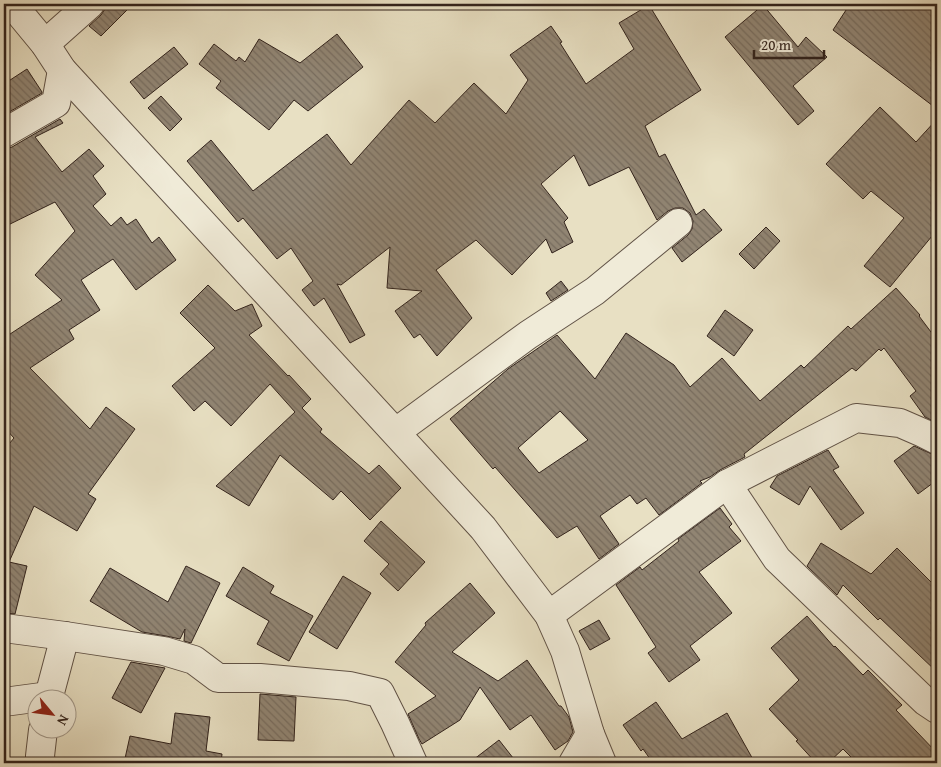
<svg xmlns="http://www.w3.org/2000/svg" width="941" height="767" font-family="'Gentium Book Plus',serif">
<defs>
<pattern id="building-back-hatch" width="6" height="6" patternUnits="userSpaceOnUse" patternTransform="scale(1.25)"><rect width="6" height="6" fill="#918573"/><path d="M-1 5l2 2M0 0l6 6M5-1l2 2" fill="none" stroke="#776c5e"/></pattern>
</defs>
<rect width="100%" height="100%" fill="#e8e0c3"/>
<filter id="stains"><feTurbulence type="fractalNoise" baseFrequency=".004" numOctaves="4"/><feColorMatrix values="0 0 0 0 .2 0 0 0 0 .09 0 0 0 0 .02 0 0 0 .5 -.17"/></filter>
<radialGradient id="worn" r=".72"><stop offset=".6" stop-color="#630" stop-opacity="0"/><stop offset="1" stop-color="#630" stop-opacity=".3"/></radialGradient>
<g fill="url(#building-back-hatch)" stroke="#32231c" fill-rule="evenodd">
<polygon points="105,4 133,4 101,36 89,26 101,15 105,9"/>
<polygon points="850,4 937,4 937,109 833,30"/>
<polygon points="649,5 701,90 645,126 659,157 665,154 696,215 704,209 722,230 682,262 672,248 688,235 692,229 693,221 690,213 683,208 675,208 668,211 657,220 629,167 589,186 574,155 541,184 568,218 564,222 573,242 552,253 546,239 512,275 476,240 436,270 472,318 437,356 420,334 414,338 395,311 422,291 387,288 390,247 341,285 337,284 365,335 350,343 324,298 314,306 302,290 313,281 291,248 277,259 243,218 238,222 187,161 211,140 253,191 327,134 351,165 409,100 435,123 474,83 506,114 528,80 510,55 551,26 562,42 560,43 586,84 634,49 619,23"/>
<polygon points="763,5 798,47 806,37 827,57 793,86 814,111 798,125 725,37"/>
<polygon points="337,34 363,67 308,111 294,100 269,130 216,88 221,81 199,64 214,44 236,61 239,57 245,62 259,39 300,63"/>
<polygon points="174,47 188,64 144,99 130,82"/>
<polygon points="27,69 42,92 42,93 4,115 4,84"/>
<polygon points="161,96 182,119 170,131 148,108"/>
<polygon points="880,107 916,142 937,119 937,230 890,287 864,266 904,218 871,191 863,199 826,164"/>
<polygon points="60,119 63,123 35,137 62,172 89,149 104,166 93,176 106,194 93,206 111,226 121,217 127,225 136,219 152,243 159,237 176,260 136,290 113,259 81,280 100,310 69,330 74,339 30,368 90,429 106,407 135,429 88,494 96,499 77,531 34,506 9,562 27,566 15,614 4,613 4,450 14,438 4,427 4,338 62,300 35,275 75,231 55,202 4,227 4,149 12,147"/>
<polygon points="766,227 780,241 754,269 739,254"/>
<polygon points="561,281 568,290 551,301 546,293"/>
<polygon points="208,285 235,311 252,304 262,326 249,335 288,376 289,375 311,399 302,408 322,429 320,432 369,474 379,465 401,488 370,520 341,491 333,500 280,455 249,506 216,486 295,412 270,384 231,426 205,401 194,411 172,386 215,348 180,313"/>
<path d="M896,288L920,315L919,316L937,340V423L925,417L910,396L916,391L884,348L881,351L879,349L856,371L852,368L744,454L745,457L720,470L710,477L700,481L702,483L659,515L646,498L637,504L630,495L600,516L619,544L599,559L577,526L557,538L495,467L493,469L450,419L508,369L557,335L595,379L626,333L674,365L690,387L722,358L760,401L801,365L804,368L848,326L851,329ZM560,411L588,440L539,473L518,448Z"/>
<polygon points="725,310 753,330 734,356 707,336"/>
<polygon points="914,446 934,455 937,459 937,480 918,494 894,461"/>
<polygon points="828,450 839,467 833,470 864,513 841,530 810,486 799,505 770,487 777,476"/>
<polygon points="720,508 732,524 729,527 741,541 699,572 732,613 690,646 700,660 669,682 648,653 656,647 616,585 640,567 642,570 679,541 678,539"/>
<polygon points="381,521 425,562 398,591 380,574 389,564 364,541"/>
<polygon points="821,543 871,574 897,548 937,588 937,672 880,618 878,620 843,585 837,595 807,566"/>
<polygon points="186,566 220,583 191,643 184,641 185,629 180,639 166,636 142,632 90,601 110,568 168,602"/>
<polygon points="243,567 274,586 270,593 313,616 289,661 257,644 269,621 226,596"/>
<polygon points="343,576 371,593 337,649 309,632"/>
<polygon points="470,583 495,613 452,652 498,681 527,660 559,706 561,706 569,717 573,732 568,741 555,750 531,715 510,730 480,687 460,720 422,744 419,739 408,714 436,696 395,662 426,625 425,623"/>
<polygon points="807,616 834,647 835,646 863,675 868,670 902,705 896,710 937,753 937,763 857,763 843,749 828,763 816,763 796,741 798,740 769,709 799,680 771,648"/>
<polygon points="599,620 610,639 590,650 579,631"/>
<polygon points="131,662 165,668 141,713 112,698"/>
<polygon points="260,694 296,697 294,741 258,740"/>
<polygon points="656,702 682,739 727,713 755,763 653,763 643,749 641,751 623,725"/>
<polygon points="175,713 210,717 206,751 222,754 221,763 124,763 130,736 171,744"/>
<polygon points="499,740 517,763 469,763"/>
</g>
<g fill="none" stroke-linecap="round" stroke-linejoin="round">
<g stroke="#605246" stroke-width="30">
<g id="minor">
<polyline points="12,4 45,44 62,70 483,528 549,615 565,651 590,734 602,763"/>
<polyline points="45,44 90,4"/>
<polyline points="4,133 56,103 62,70"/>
<polyline points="396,432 528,335 595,291 678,223"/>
<polyline points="727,484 777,559 925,701 937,709"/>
<polyline points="549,615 727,484 856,418 900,423 923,433 937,440"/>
<polyline points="4,628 65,636 164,651 194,660 218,678 260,678 349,686 380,693 395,723 413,763"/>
<polyline points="48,700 65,636"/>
<polyline points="4,702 49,696"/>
<polyline points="41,763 40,756 43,730"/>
<polyline points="573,763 590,734"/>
</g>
</g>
<use href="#minor" stroke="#f0ebd8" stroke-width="28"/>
</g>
<rect width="941" height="767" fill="none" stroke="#e8e0c3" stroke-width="20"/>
<rect x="5" y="5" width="931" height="757" fill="none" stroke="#32231c" stroke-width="2.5"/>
<rect x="10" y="10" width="921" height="747" fill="none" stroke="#32231c"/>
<g transform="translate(52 714) rotate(119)"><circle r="24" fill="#f0ebd8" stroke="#a49b8d"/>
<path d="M0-4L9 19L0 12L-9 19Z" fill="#8f2418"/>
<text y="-8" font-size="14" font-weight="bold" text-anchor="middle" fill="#32231c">N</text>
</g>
<path d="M754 50v8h70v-8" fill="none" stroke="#32231c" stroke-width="2.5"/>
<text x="761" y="50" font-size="15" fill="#32231c" stroke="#f0ebd8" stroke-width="4" paint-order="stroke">20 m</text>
<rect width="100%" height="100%" filter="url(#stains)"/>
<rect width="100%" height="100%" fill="url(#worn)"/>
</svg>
